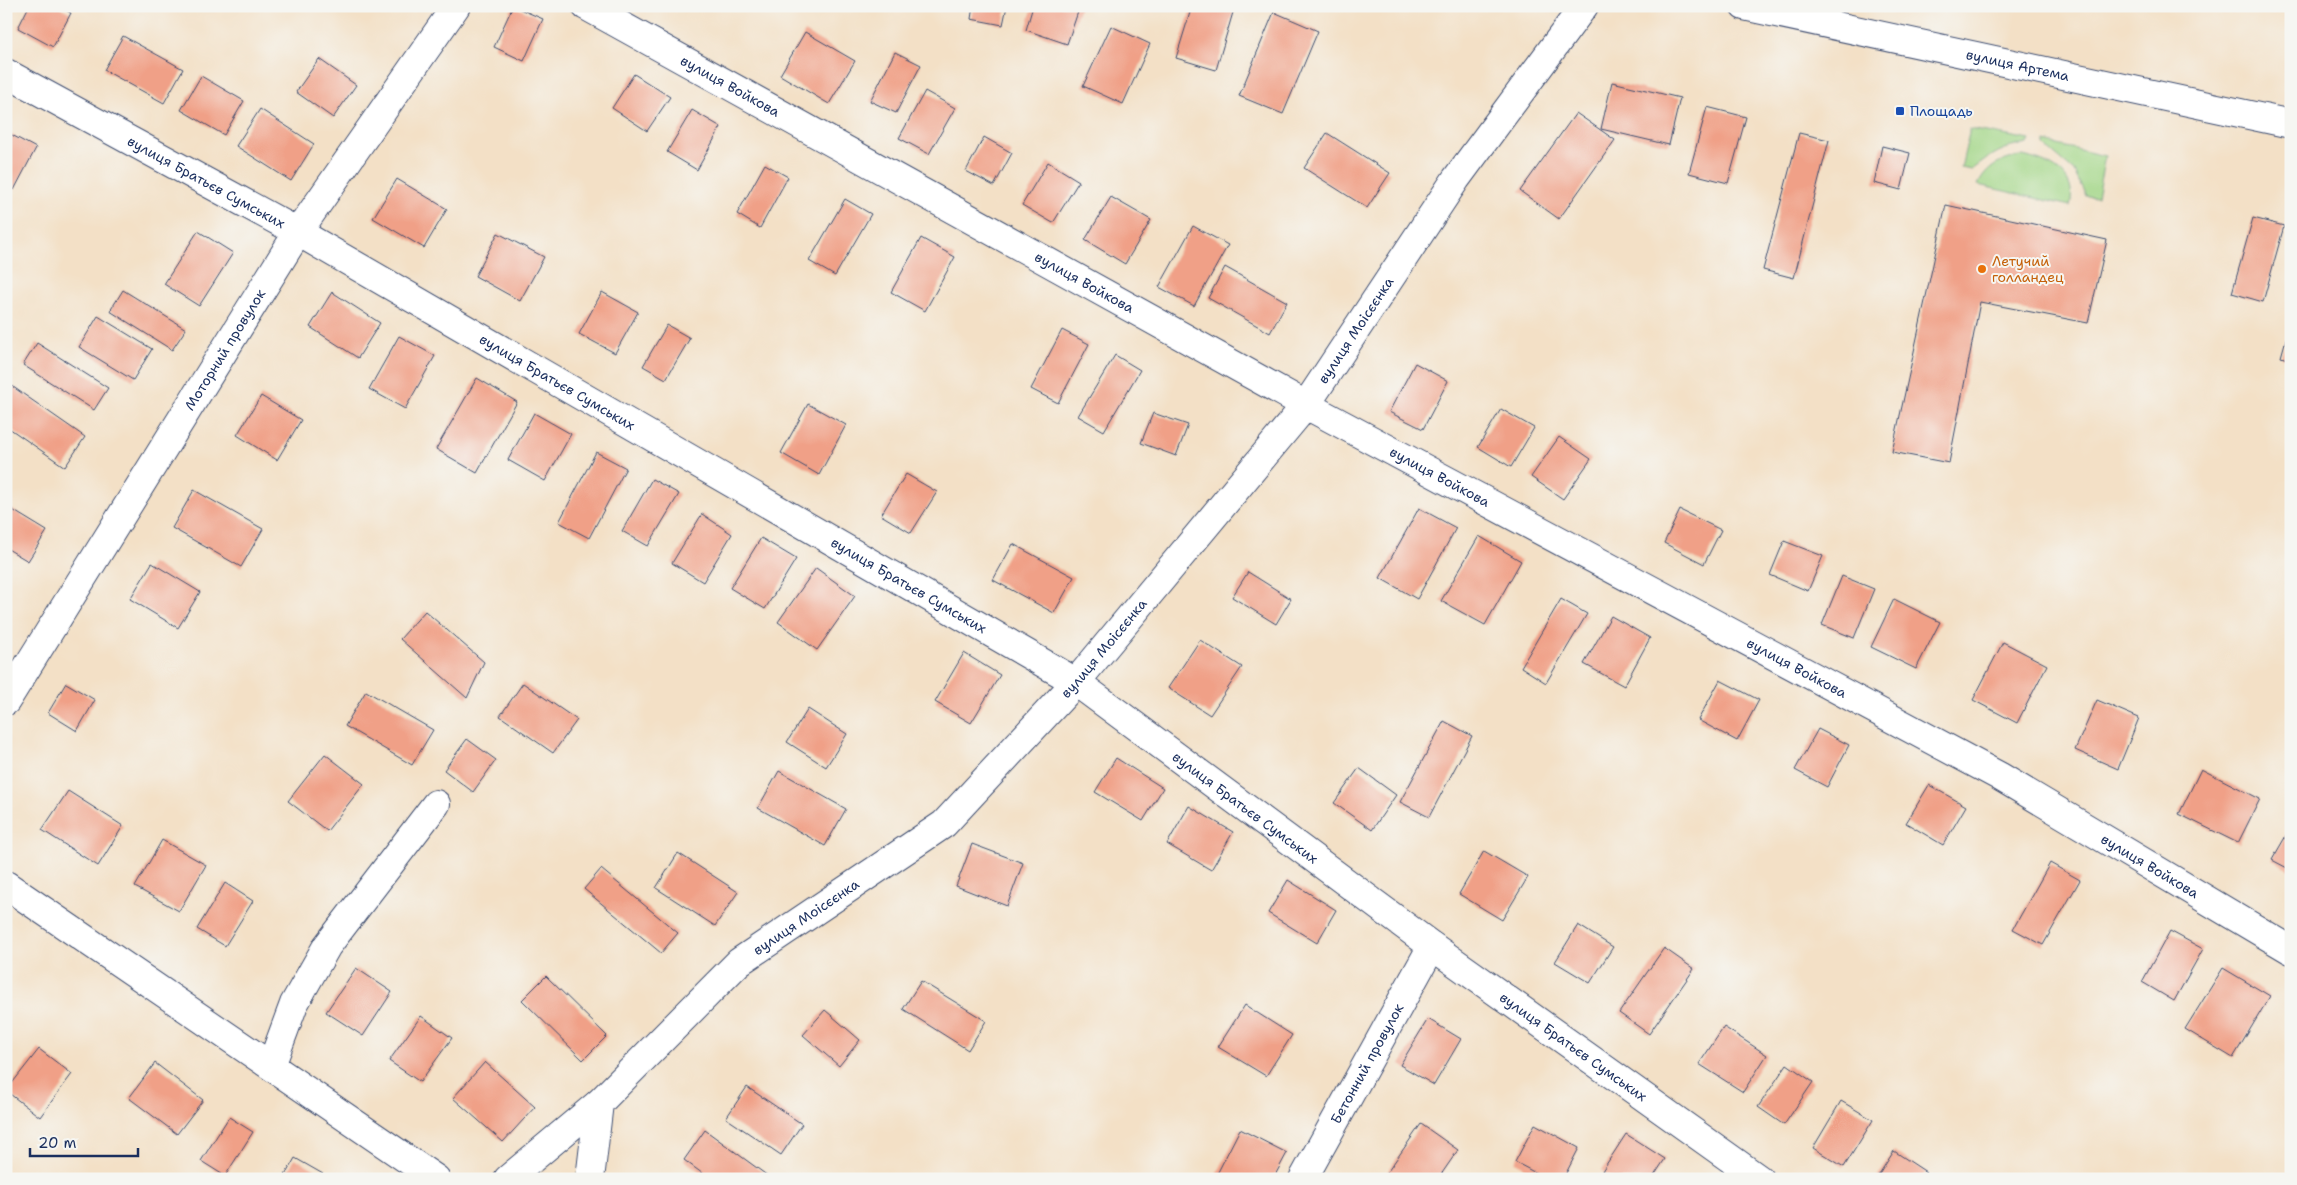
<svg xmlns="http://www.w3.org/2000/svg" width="2297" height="1185" font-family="'Shantell Sans',sans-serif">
<rect width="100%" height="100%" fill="#f6f6f2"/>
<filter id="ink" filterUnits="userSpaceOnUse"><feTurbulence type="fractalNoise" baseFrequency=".02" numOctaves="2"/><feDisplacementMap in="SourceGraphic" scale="10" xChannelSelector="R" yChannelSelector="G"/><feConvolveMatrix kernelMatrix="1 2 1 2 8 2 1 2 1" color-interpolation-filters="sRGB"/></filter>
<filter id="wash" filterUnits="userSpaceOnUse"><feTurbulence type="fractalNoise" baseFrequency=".0096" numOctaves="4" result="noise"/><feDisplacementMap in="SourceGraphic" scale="20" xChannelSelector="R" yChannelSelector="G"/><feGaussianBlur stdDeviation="1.12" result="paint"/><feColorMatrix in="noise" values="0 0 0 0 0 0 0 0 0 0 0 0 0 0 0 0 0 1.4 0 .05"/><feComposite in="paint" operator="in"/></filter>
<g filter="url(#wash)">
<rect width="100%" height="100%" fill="#f3e0c6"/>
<g fill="#a2d686" stroke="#5e8272">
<path d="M1970,129L2030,140L2028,144C2002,147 1993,154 1972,170L1961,168Z"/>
<polygon points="2045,142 2105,156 2097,197 2086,196 2074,171 2045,146"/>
<path d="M2023,156C2049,162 2078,174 2070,206L1978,185C1987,166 2003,159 2023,156Z"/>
</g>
<g id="blocks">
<g fill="#f0a087">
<polygon points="29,6 58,6 71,13 53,47 18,28"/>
<polygon points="513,6 543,19 524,61 494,47"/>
<polygon points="973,6 1007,6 1003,25 971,19"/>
<polygon points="1033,6 1080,6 1067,44 1026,30"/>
<polygon points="1192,6 1224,6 1234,9 1216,70 1176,58"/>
<polygon points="1274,12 1318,31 1283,114 1239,96"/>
<polygon points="1111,26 1150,44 1123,104 1083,86"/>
<polygon points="805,32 855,61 829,104 780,75"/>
<polygon points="123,36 183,69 164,103 104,70"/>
<polygon points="895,52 921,65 896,113 870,101"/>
<polygon points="319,59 356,85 333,118 296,92"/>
<polygon points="634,74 670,97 647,131 612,108"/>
<polygon points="201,76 244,101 224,135 181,110"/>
<polygon points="1612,82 1680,98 1669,145 1601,129"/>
<polygon points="925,91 955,108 929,154 899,138"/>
<polygon points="1707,107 1746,117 1728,183 1689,173"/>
<polygon points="260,109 314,144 291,181 236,146"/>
<polygon points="692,110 721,127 697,170 667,152"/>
<polygon points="1576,113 1615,140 1559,219 1520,191"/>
<polygon points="1327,133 1390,173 1367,208 1304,168"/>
<polygon points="1799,133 1829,140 1794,278 1763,270"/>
<polygon points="10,134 36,148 14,190 6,186 6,142"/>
<polygon points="984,137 1012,153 994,186 966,171"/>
<polygon points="1882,146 1910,153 1901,190 1874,183"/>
<polygon points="1048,162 1079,181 1053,223 1022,205"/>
<polygon points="765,164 788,177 760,228 737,214"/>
<polygon points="397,179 447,209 424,248 373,218"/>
<polygon points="1111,197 1151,220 1125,264 1085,240"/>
<polygon points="845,199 871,214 835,276 809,261"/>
<polygon points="1946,205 2107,240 2088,323 1980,302 1949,463 1892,452"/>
<polygon points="2253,218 2284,226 2263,302 2232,293"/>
<polygon points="1193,226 1228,245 1194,306 1159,287"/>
<polygon points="198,231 233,253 199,306 164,284"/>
<polygon points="498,233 544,257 520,301 475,276"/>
<polygon points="921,238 955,257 925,311 891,292"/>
<polygon points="1225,267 1287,302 1270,333 1208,298"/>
<polygon points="123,290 186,329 172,350 110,311"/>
<polygon points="332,292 380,323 358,358 310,327"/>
<polygon points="602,292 638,312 615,353 579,334"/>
<polygon points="98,316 152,349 133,380 79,347"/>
<polygon points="2291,321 2291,360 2281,357"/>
<polygon points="667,325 690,338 666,379 643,366"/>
<polygon points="1062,330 1089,344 1058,403 1031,389"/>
<polygon points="399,336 435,356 405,409 369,389"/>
<polygon points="37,343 108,388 94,410 23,365"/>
<polygon points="1115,355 1140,370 1104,431 1078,416"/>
<polygon points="1415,363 1448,381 1423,429 1389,412"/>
<polygon points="477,378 517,402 477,473 436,449"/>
<polygon points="6,382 85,437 65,467 6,426"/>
<polygon points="261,396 301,420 277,460 237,435"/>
<polygon points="808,404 846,425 819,475 781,453"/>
<polygon points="1501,409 1534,428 1511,467 1478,447"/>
<polygon points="534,413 571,434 545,481 508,460"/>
<polygon points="1153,413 1188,425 1176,456 1141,443"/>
<polygon points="1559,437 1591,459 1563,499 1531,477"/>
<polygon points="596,452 626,468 589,538 559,522"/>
<polygon points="906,474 937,492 911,533 881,515"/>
<polygon points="652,479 679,494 648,546 622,531"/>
<polygon points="194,490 263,529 241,567 172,528"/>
<polygon points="6,506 47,531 28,561 6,548"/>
<polygon points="1419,508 1456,528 1417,599 1380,578"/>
<polygon points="1680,510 1721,530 1704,564 1664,543"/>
<polygon points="702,514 732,534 703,582 672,563"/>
<polygon points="1479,536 1521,561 1485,625 1441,601"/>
<polygon points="761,538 796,559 765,609 730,588"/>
<polygon points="1784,541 1823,556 1808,591 1770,575"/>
<polygon points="1013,544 1074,577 1054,613 993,580"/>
<polygon points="152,563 200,592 178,628 130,599"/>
<polygon points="816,568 855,596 817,650 778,622"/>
<polygon points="1248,572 1291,599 1276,624 1232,597"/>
<polygon points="1842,576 1874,589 1854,638 1822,625"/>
<polygon points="1561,599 1587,614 1546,683 1521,667"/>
<polygon points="1894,599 1940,622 1916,669 1871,647"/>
<polygon points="425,611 484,662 467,698 400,639"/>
<polygon points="1611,616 1650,638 1624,686 1584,664"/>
<polygon points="1200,640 1242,667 1210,715 1168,688"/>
<polygon points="2003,642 2047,665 2017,723 1973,700"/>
<polygon points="964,653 1000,675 971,723 935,702"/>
<polygon points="1720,680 1759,700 1737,741 1698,720"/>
<polygon points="66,683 95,700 77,731 48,713"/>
<polygon points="523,683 577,720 553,753 500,716"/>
<polygon points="366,691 433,730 412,765 345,726"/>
<polygon points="2097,700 2139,718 2118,769 2075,750"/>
<polygon points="808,709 847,734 826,767 787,742"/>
<polygon points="1444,721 1472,736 1429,817 1400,802"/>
<polygon points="1818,729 1849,745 1827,787 1795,770"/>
<polygon points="467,739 496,760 473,792 444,770"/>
<polygon points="325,754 364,784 327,831 288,801"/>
<polygon points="1116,758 1163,788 1143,821 1095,792"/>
<polygon points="1359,768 1396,795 1372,830 1334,803"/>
<polygon points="2201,769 2260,799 2238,843 2179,814"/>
<polygon points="779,771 846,809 825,846 758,808"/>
<polygon points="1929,785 1966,806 1943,845 1906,823"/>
<polygon points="68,791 123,826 98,866 42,830"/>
<polygon points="1189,806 1233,832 1211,870 1167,844"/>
<polygon points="2291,827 2291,870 2272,860"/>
<polygon points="162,840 206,865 179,911 135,887"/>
<polygon points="972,844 1023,863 1007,906 956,886"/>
<polygon points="1484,851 1528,877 1502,920 1459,894"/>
<polygon points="678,853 738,892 715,926 656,888"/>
<polygon points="2050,863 2080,880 2043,945 2013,929"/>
<polygon points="601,869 678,933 661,953 584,889"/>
<polygon points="1288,880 1336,910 1317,943 1268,913"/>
<polygon points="225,883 253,901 225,946 197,929"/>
<polygon points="1578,925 1613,947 1590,983 1555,962"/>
<polygon points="2170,931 2203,949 2174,1001 2142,982"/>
<polygon points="1664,948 1694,969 1649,1034 1619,1013"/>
<polygon points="356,968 392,992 363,1036 326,1012"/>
<polygon points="2223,968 2270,996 2233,1058 2185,1029"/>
<polygon points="546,976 607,1036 583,1060 522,1000"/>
<polygon points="921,981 986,1021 968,1050 903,1009"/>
<polygon points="1245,1005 1292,1035 1266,1076 1218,1047"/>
<polygon points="825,1010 860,1040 839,1066 803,1035"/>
<polygon points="421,1016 452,1038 420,1082 389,1061"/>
<polygon points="1428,1019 1461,1039 1434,1085 1400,1065"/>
<polygon points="1724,1027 1767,1055 1743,1092 1699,1064"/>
<polygon points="39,1049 72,1074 40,1117 6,1091"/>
<polygon points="485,1062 535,1107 503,1142 453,1098"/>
<polygon points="155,1063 203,1100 177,1134 129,1098"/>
<polygon points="1787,1064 1813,1082 1784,1125 1758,1107"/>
<polygon points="747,1087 802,1124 781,1155 726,1118"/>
<polygon points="1841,1101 1873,1120 1844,1167 1813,1148"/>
<polygon points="229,1117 253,1132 225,1176 201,1161"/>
<polygon points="1421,1124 1458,1150 1438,1179 1393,1179 1386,1174"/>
<polygon points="1535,1124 1579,1148 1563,1179 1547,1179 1515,1162"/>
<polygon points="1240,1129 1287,1153 1273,1179 1227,1179 1217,1174"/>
<polygon points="705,1130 772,1179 710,1179 684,1160"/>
<polygon points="1626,1134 1665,1159 1652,1179 1614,1179 1602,1171"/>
<polygon points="1894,1151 1926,1172 1922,1179 1876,1179"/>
<polygon points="295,1158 323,1174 320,1179 283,1179"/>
</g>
</g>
</g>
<g filter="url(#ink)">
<use href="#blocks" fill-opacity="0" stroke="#3b4a6e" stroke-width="1"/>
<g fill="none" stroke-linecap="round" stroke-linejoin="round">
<g stroke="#3b4a6e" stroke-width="30">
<g id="street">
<path id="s1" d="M586,6L1306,405L1999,776L2291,950"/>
<path id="s2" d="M6,73L298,232L1076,682L1432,946L1759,1179"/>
<path id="s3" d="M6,701L298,232L456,6"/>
<polyline points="6,885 436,1179"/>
<polyline points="271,1066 294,1004 327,946 436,804"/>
<path id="s4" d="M508,1179L599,1103L739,962L944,824L1076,682L1306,405L1456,179L1584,6"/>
<polyline points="590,1179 599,1103"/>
<path id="s5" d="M1303,1179L1432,946"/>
</g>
</g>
<g stroke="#3b4a6e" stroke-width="30">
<g id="secondary">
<path id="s6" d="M1744,6L2291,124"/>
</g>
</g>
<use href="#street" stroke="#fff" stroke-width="28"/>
<use href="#secondary" stroke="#fff" stroke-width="28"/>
</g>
</g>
<rect fill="#1a4fb4" stroke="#f6f6f2" stroke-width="2" x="1895" y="106" width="10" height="10" rx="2.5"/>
<circle fill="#e8710a" stroke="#f6f6f2" stroke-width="2" cx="1982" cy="269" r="5"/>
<g text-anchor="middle" stroke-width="4" stroke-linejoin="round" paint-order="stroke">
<g font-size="14" fill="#1b2f5e" stroke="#f6f6f2">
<text dy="5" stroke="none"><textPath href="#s6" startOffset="280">вулиця Артема</textPath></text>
<text dy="5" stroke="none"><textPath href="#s1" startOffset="165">вулиця Войкова</textPath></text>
<text dy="5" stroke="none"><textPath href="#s2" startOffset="228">вулиця Братьєв Сумських</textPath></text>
<text dy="5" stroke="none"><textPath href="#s1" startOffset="570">вулиця Войкова</textPath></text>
<text dy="5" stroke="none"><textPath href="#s4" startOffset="1208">вулиця Моісєєнка</textPath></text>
<text dy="5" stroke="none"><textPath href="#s3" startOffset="414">Моторний провулок</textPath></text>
<text dy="5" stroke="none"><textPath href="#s2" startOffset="632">вулиця Братьєв Сумських</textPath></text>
<text dy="5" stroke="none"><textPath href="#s1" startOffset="975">вулиця Войкова</textPath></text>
<text dy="5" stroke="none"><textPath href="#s2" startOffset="1038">вулиця Братьєв Сумських</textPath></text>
<text dy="5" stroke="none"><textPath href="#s4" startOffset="802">вулиця Моісєєнка</textPath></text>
<text dy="5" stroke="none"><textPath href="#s1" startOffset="1380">вулиця Войкова</textPath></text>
<text dy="5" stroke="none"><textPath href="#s2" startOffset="1442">вулиця Братьєв Сумських</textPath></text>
<text dy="5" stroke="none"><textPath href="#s1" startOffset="1785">вулиця Войкова</textPath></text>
<text dy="5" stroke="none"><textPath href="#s4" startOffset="398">вулиця Моісєєнка</textPath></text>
<text dy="5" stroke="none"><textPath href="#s2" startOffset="1848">вулиця Братьєв Сумських</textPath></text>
<text dy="5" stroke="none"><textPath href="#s5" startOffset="132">Бетонний провулок</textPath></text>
</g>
<g font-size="14" fill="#164399" stroke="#f6f6f2" text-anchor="start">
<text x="1910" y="116">Площадь</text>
</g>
<g font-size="14" fill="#c56008" stroke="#f6f6f2" text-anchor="start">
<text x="1992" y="266">Летучий<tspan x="1992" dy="16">голландец</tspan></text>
</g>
</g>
<rect width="2297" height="1185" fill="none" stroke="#f6f6f2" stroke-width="25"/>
<path d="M30 1148v8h108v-8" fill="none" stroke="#1b2f5e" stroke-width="2.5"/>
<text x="38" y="1148" font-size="15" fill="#1b2f5e" stroke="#f6f6f2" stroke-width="4" paint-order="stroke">20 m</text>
</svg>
